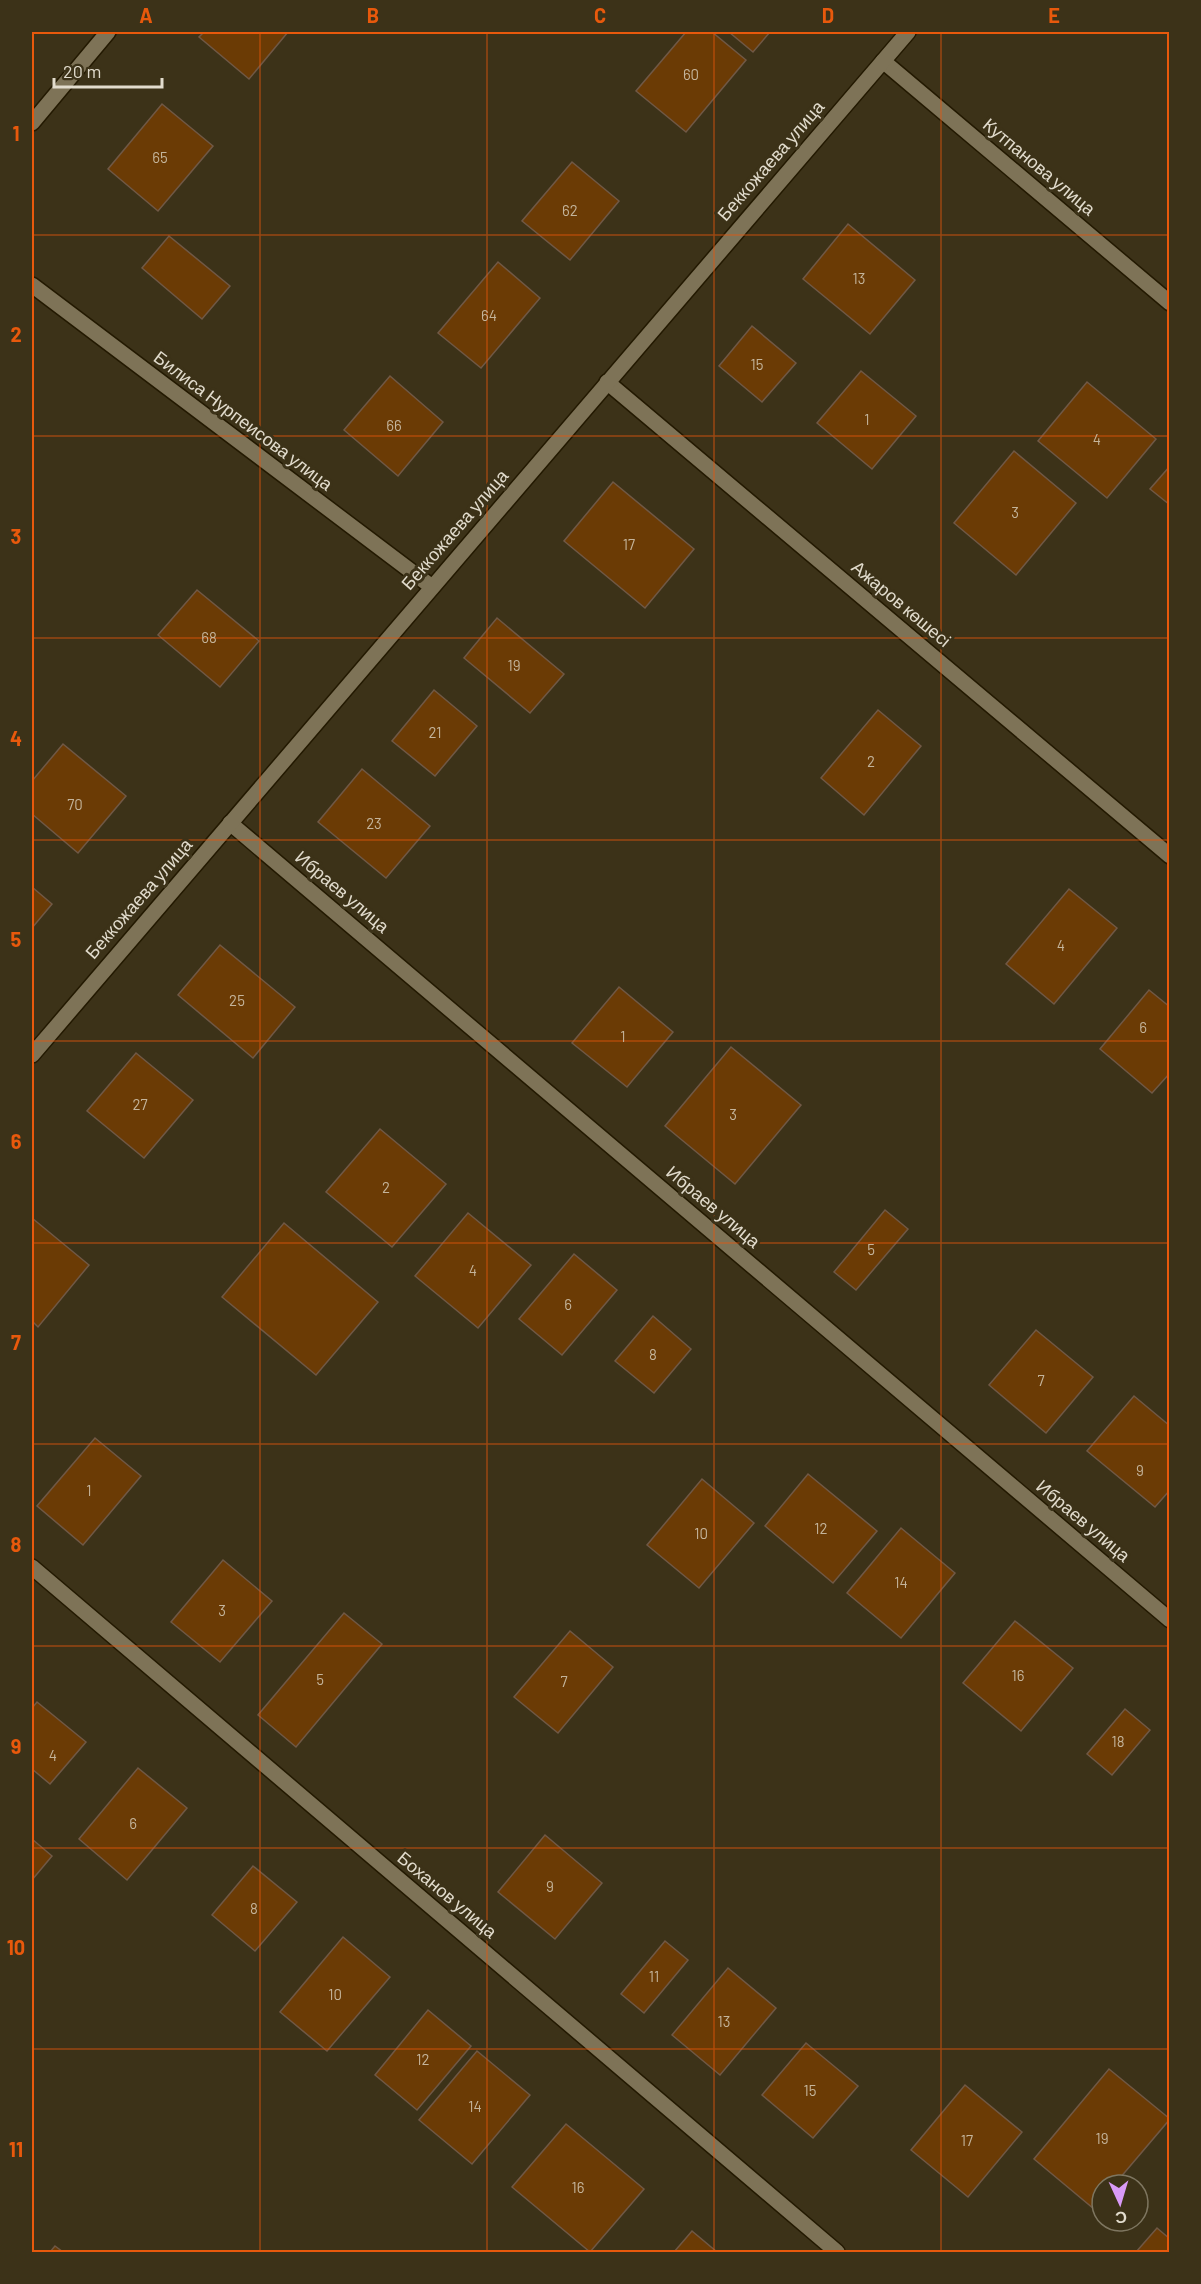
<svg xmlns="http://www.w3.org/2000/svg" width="1201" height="2284" font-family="Barlow,sans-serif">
<rect width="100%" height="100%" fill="#3c3218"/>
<g fill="#6b3b05" stroke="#705845" stroke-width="1.5">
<polygon points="204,32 288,32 249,79 199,37"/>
<polygon points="686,32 712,32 746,60 686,132 636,91"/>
<polygon points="729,32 770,32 753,52"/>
<polygon points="162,104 213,146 158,211 108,169"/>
<polygon points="572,162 619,201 570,260 522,221"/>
<polygon points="848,224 915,280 870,334 803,279"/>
<polygon points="169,236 230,286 202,319 142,268"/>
<polygon points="498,262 540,298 481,368 438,333"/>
<polygon points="752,326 796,363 762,402 719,366"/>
<polygon points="861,371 916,416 872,469 817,423"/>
<polygon points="390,376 443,422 398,476 344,430"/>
<polygon points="1087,382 1156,439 1107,498 1038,441"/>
<polygon points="1014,451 1076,503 1016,575 954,523"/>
<polygon points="1170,466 1170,505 1150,489"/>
<polygon points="613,482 694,549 645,608 564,541"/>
<polygon points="197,590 259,641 220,687 158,635"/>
<polygon points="497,618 564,674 530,713 464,658"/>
<polygon points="434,690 477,726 435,776 392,741"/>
<polygon points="878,710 921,746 864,815 821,778"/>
<polygon points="63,744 126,796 78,853 32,814 32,781"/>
<polygon points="362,769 430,826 386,878 318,822"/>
<polygon points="32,887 52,904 32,928"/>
<polygon points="1069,889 1117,928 1054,1004 1006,964"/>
<polygon points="220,945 295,1007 253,1058 178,995"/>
<polygon points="619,987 673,1032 627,1087 572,1043"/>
<polygon points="1149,990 1170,1007 1170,1073 1152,1093 1100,1049"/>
<polygon points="731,1047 801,1105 735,1184 665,1126"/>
<polygon points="136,1053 193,1100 144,1158 87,1111"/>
<polygon points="380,1129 446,1184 392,1247 326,1192"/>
<polygon points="885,1210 908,1229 856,1290 834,1272"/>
<polygon points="468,1213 531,1265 478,1328 415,1276"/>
<polygon points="32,1218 89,1265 38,1327 32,1321"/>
<polygon points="284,1223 378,1302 316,1375 222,1297"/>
<polygon points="574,1254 617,1290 562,1355 519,1319"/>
<polygon points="653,1316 691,1349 654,1393 615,1361"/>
<polygon points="1036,1330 1093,1377 1046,1433 989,1385"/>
<polygon points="1134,1396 1170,1426 1170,1490 1155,1507 1087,1451"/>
<polygon points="95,1438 141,1476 83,1545 37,1506"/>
<polygon points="808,1474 877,1531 833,1583 765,1526"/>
<polygon points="702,1479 754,1523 699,1588 647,1545"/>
<polygon points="901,1528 955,1573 901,1638 847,1593"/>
<polygon points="223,1560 272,1601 220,1662 171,1622"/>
<polygon points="344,1613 382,1644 296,1747 258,1715"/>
<polygon points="1015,1621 1073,1668 1021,1731 963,1683"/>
<polygon points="570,1631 613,1667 558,1733 514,1697"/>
<polygon points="37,1702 86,1742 50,1784 32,1769 32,1708"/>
<polygon points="1125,1709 1150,1730 1112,1775 1087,1754"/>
<polygon points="138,1768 187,1808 127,1880 79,1839"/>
<polygon points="545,1835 602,1883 555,1939 498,1892"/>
<polygon points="32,1839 52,1856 32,1880"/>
<polygon points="253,1866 297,1902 255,1951 212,1915"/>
<polygon points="343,1937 390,1977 327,2051 280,2012"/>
<polygon points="665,1941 688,1960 644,2013 621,1994"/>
<polygon points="728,1968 776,2008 720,2075 672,2035"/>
<polygon points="428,2010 471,2046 417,2110 375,2075"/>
<polygon points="806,2043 858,2086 813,2138 762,2095"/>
<polygon points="477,2051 530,2095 472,2164 419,2120"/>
<polygon points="1109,2069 1170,2119 1114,2185 1102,2185 1102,2200 1094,2209 1034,2159"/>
<polygon points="965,2085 1022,2132 968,2197 911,2150"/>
<polygon points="566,2124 644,2189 590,2252 512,2187"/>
<polygon points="1157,2228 1170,2239 1170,2252 1136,2252"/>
<polygon points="692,2231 717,2252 674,2252"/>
<polygon points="55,2246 63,2252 50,2252"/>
</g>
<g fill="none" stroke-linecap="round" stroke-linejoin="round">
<g stroke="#231901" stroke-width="18">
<g id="street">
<polyline points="883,61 1170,303"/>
<polyline points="32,123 108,32"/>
<polyline points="32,285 432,587"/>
<polyline points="607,382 1170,856"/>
<polyline points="230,823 1170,1620"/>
<polyline points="32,1055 908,32"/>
<polyline points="32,1567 837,2252"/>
</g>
</g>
<use href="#street" stroke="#7e7357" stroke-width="15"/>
</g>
<path fill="none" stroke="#e8590c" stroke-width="1.5" stroke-opacity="0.55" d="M260,32V2252M487,32V2252M714,32V2252M941,32V2252M32,235H1170M32,436H1170M32,638H1170M32,840H1170M32,1041H1170M32,1243H1170M32,1444H1170M32,1646H1170M32,1848H1170M32,2049H1170"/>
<g text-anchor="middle" stroke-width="6" stroke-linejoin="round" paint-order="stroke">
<g font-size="15" fill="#c4b49b">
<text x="691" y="80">60</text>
<text x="160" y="163">65</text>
<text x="570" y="216">62</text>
<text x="859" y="284">13</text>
<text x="489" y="321">64</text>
<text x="757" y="370">15</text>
<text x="867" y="425">1</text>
<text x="394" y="431">66</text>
<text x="1097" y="445">4</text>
<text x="1015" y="518">3</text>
<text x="629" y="550">17</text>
<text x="209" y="643">68</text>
<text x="514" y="671">19</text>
<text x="435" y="738">21</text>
<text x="871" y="767">2</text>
<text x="75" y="810">70</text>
<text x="374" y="829">23</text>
<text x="1061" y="951">4</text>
<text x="237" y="1006">25</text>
<text x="1143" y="1033">6</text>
<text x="623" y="1042">1</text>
<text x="140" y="1110">27</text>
<text x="733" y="1120">3</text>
<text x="386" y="1193">2</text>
<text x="871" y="1255">5</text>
<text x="473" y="1276">4</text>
<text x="568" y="1310">6</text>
<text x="653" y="1360">8</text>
<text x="1041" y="1386">7</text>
<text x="1140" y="1476">9</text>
<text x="89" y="1496">1</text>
<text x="821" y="1534">12</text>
<text x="701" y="1539">10</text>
<text x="901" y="1588">14</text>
<text x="222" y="1616">3</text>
<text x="1018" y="1681">16</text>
<text x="320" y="1685">5</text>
<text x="564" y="1687">7</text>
<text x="1118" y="1747">18</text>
<text x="53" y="1761">4</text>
<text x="133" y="1829">6</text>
<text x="550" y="1892">9</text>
<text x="254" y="1914">8</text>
<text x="654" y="1982">11</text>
<text x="335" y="2000">10</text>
<text x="724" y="2027">13</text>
<text x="423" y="2065">12</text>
<text x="810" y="2096">15</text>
<text x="475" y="2112">14</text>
<text x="1102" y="2144">19</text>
<text x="967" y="2146">17</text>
<text x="578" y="2193">16</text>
</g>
<g font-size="18" fill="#e2dccd" stroke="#3c3218">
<text transform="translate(771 161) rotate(-49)" y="6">Беккожаева улица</text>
<text transform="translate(1039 167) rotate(40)" y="6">Кутпанова улица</text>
<text transform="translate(243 421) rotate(37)" y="6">Билиса Нурпеисова улица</text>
<text transform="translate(455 530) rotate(-49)" y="6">Беккожаева улица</text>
<text transform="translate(901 604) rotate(40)" y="6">Ажаров көшесі</text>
<text transform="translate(342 892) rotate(40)" y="6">Ибраев улица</text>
<text transform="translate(139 899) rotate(-49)" y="6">Беккожаева улица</text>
<text transform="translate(713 1207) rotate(40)" y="6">Ибраев улица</text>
<text transform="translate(1083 1521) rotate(40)" y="6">Ибраев улица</text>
<text transform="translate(447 1895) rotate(40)" y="6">Боханов улица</text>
</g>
</g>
<rect width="1201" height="2284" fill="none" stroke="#3c3218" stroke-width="66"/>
<g transform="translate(1120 2203) rotate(176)"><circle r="28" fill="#3c3218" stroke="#7e7660" stroke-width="1.5"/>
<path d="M0-4.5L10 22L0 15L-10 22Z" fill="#d99af7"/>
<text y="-9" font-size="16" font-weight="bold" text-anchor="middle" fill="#e2dccd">С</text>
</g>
<path d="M54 78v9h108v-9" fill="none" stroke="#e2dccd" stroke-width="3"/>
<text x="63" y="78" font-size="18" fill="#e2dccd" stroke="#3c3218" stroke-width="4.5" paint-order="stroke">20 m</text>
<rect x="33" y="33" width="1135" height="2218" fill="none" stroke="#e8590c" stroke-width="2"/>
<g font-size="20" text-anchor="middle" font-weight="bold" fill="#e8590c">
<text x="146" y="23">A</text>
<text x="373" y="23">B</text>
<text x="600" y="23">C</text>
<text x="828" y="23">D</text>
<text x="1054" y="23">E</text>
<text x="16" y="141">1</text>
<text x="16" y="342">2</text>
<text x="16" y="544">3</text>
<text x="16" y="746">4</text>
<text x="16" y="947">5</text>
<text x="16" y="1149">6</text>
<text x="16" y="1350">7</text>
<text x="16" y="1552">8</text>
<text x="16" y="1754">9</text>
<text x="16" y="1955">10</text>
<text x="16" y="2157">11</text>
</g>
</svg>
